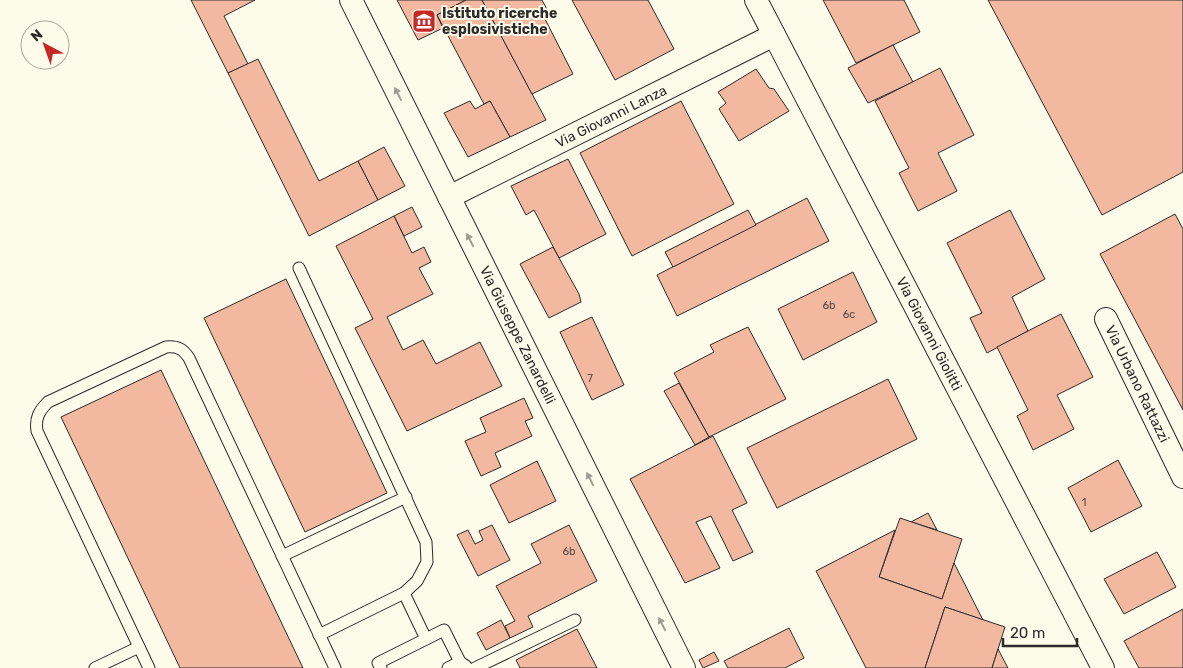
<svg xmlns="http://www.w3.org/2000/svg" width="1183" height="668" font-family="Rubik,sans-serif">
<rect width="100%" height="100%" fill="#fdfbea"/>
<g fill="#f2b8a0" stroke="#2b2b2b">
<polygon points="191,0 255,0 224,16 248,64 228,73"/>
<polygon points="397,0 466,0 437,15 443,28 418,40"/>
<polygon points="466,0 482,0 546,120 510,137 490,101 484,104 437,15"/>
<polygon points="482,0 542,0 550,15 544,17 573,74 532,94"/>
<polygon points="572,0 648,0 674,49 615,80"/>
<polygon points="823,0 904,0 920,32 856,63"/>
<polygon points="988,0 1183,0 1183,172 1102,215"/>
<polygon points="893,45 913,82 868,103 848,68"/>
<polygon points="258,59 319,181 358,161 378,200 309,236 228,73"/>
<polygon points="940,68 974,135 938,153 957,191 918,211 899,173 909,168 875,101"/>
<polygon points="756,69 769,88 774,89 789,111 739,141 719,109 726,103 718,92"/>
<polygon points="470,101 475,109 490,101 510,137 468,157 444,113"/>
<polygon points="681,101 734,204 632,256 580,153"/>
<polygon points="384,147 405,186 378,200 358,161"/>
<polygon points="568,159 606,234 559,258 534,210 526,215 511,186"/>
<polygon points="807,198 829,241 677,316 657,275"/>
<polygon points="412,207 422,227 404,236 394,216"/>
<polygon points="748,210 756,225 673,267 665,252"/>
<polygon points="1010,210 1045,279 1012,297 1028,331 987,353 970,318 982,313 947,243"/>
<polygon points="1175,214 1183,229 1183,410 1100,254"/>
<polygon points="394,216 412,253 424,247 431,262 419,268 433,294 387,317 403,350 423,340 436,364 480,342 502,386 407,431 355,328 373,319 336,246"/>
<polygon points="553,247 579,294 581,302 549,318 520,264"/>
<polygon points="853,272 877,322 803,360 778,309"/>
<polygon points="286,279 387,493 305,532 204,318"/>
<polygon points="1061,314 1093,377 1057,395 1074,429 1033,450 1017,416 1028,410 997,347"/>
<polygon points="592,317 624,385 592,400 560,332"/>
<polygon points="748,327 786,399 709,437 674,373 714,352 710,345"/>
<polygon points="161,370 303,668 180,668 61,417"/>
<polygon points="888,379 917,439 777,508 747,448"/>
<polygon points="679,383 709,437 695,445 664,391"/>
<polygon points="524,398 533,418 525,421 532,436 495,453 501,467 481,476 465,441 486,432 480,418"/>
<polygon points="713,436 747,503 732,510 753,552 733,561 711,516 696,522 720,568 685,583 630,479"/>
<polygon points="1118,460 1142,506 1091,532 1068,488"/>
<polygon points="537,461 556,501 509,523 490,485"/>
<polygon points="928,513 937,530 911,522"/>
<polygon points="900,518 962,539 942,599 879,577"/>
<polygon points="492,525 510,560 478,576 457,535 468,530 475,544 483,540 479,531"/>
<polygon points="569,525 597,581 528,616 533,627 510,638 505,626 515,621 496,586 541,563 531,544"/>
<polygon points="895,530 879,577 942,599 954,563 983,620 945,607 925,668 866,668 816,571"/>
<polygon points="1157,552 1176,587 1124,614 1104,579"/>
<polygon points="945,607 1005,627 992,668 925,668"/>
<polygon points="1183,609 1183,668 1139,668 1124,641"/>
<polygon points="501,620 510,638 486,650 477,633"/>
<polygon points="789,628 804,658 785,668 728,668 724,661"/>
<polygon points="577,629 597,668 520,668 516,660"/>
<polygon points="998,649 1008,668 992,668"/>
<polygon points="714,652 719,661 703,668 699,660"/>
</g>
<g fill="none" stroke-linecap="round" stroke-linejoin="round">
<g stroke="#2b2b2b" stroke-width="13">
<g id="service">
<polyline points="299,268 426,542 427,562 417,581 404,593 319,635"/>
<polyline points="282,556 406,497"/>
<polyline points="426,639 444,630 460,662"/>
<polyline points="95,668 139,647"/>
<path d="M149,668L37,431C35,418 39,411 48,402L166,347C178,346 183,349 189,358L335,668"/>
<polyline points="381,668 378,663 426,639 404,593"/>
<polyline points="448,668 460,662 466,666"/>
<polyline points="475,668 575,620"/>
</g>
</g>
<g stroke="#2b2b2b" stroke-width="24">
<g id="minor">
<path id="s1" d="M351,0L684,668"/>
<path id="s2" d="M756,0L1103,668"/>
<path id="s3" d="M449,197L774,35"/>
<path id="s4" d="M1106,319L1183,477"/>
</g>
</g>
<use href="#service" stroke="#fdfbea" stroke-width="11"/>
<use href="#minor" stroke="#fdfbea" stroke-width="22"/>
</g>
<defs><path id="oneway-solid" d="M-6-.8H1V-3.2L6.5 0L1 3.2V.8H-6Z" transform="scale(1.25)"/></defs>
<g fill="#9e9d94">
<use href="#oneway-solid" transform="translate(398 94) rotate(-117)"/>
<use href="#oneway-solid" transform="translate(470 240) rotate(-117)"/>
<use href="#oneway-solid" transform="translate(590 479) rotate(-117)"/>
<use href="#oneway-solid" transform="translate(662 624) rotate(-117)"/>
</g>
<defs>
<g id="museum-square" transform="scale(1.25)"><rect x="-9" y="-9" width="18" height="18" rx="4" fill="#c62828" stroke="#fdfbea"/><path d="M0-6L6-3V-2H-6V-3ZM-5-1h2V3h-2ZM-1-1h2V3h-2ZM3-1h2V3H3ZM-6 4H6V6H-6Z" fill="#fff"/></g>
</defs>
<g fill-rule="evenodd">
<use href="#museum-square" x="424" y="21"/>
</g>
<g text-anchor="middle" stroke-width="4" stroke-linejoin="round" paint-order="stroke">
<g font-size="11" fill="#5d4e48">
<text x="829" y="309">6b</text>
<text x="849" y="318">6c</text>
<text x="590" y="382">7</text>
<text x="1084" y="506">1</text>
<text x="569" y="555">6b</text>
</g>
<g font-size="14" font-weight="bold" fill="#2b2b2b" stroke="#fdfbea" text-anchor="start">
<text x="442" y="18">Istituto ricerche<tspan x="442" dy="16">esplosivistiche</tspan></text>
</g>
<g font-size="14" fill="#2b2b2b" stroke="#fdfbea">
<text dy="5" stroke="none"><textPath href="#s3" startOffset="181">Via Giovanni Lanza</textPath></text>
<text dy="5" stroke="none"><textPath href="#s1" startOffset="374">Via Giuseppe Zanardelli</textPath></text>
<text dy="5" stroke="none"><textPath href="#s2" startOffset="376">Via Giovanni Giolitti</textPath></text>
<text dy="5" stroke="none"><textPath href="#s4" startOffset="72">Via Urbano Rattazzi</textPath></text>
</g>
</g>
<g transform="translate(45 45) rotate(319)"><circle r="24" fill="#fdfbea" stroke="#a9a89e"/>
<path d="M0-4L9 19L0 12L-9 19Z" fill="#c62828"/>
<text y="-8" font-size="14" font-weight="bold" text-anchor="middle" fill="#2b2b2b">N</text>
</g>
<path d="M1003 638v8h74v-8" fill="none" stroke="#2b2b2b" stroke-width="2.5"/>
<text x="1010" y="638" font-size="15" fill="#2b2b2b" stroke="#fdfbea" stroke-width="4" paint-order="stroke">20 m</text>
</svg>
